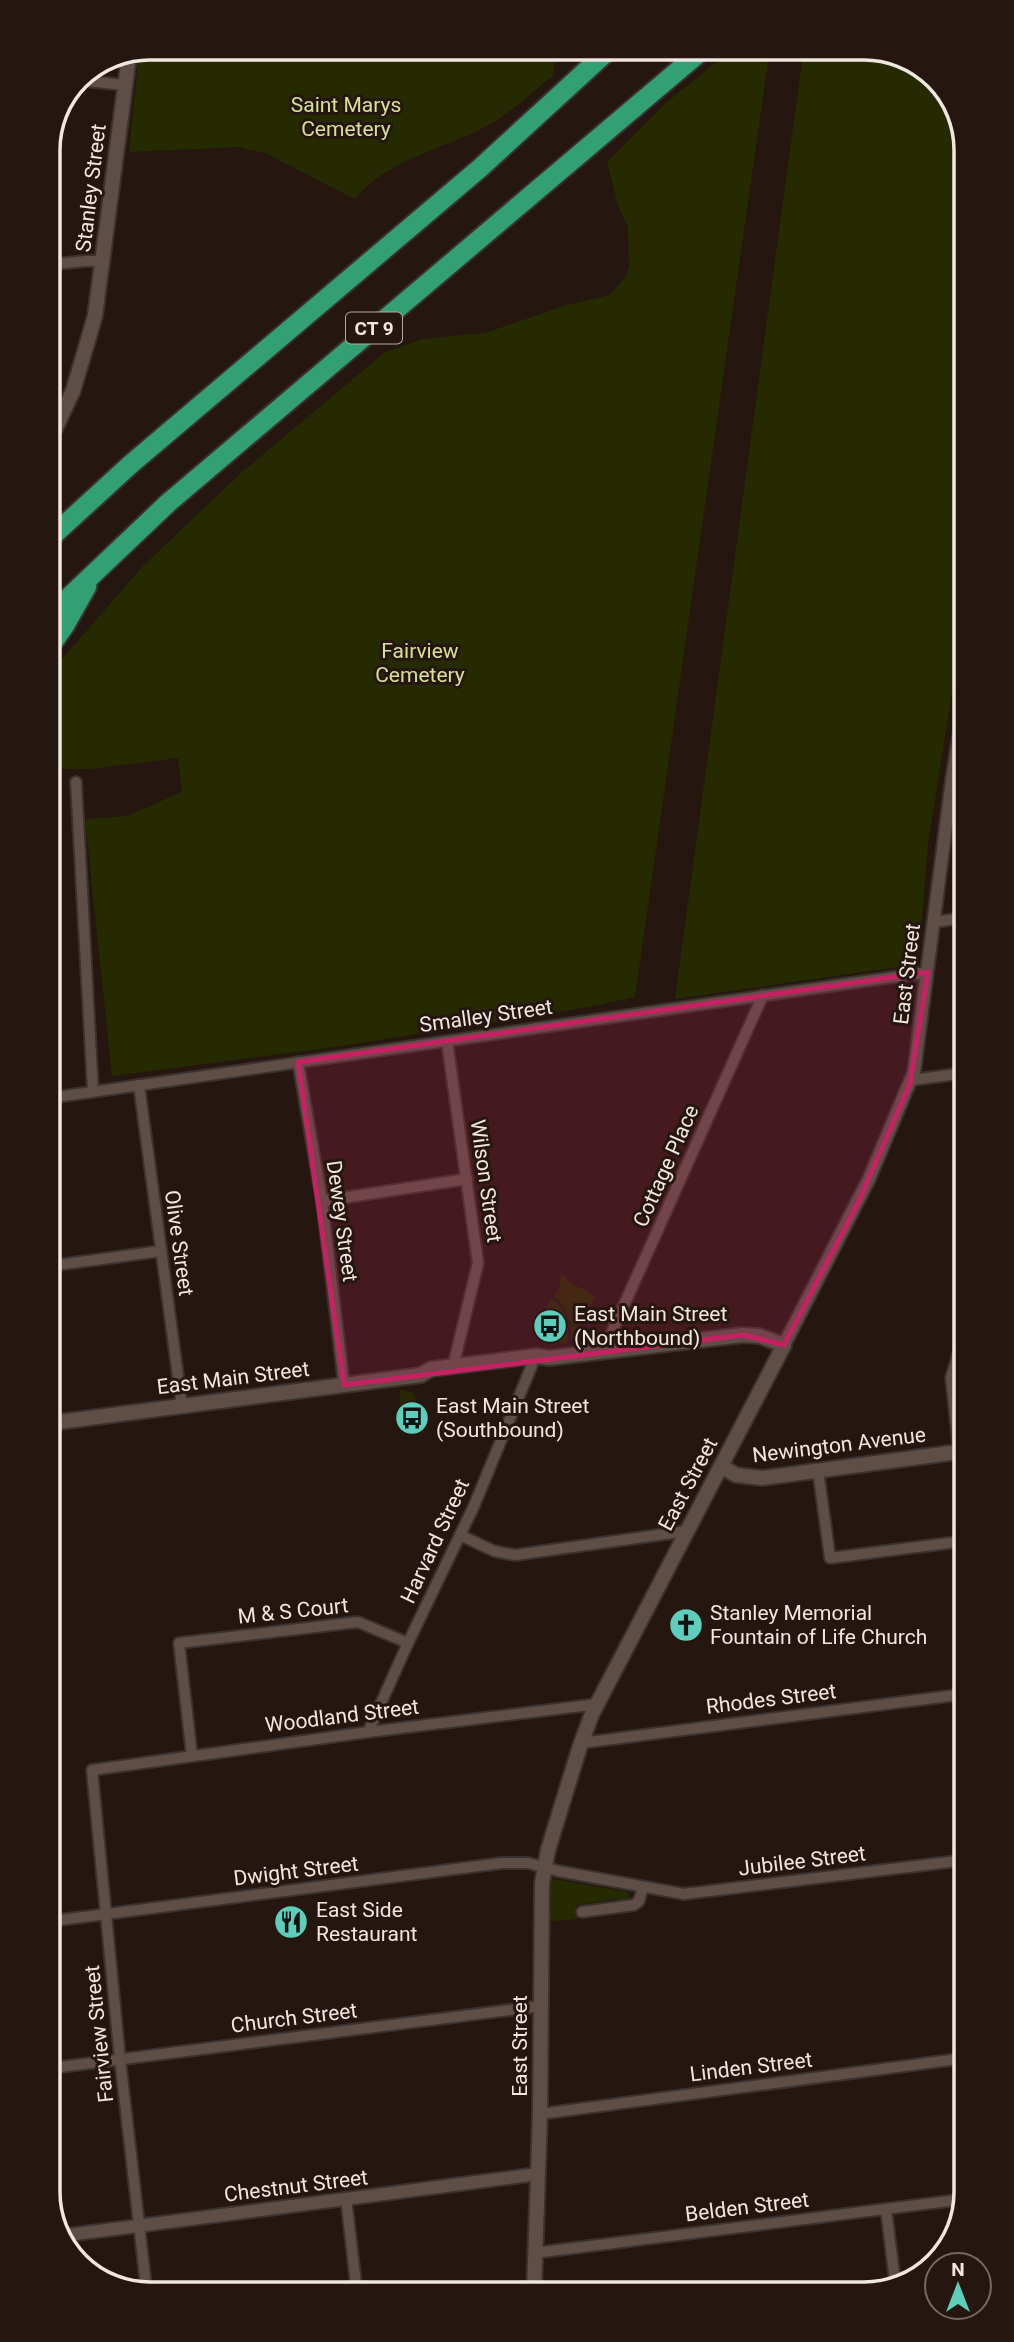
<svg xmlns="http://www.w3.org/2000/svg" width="1014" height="2342" font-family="Roboto,sans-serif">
<rect width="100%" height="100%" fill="#25170f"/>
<g fill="#262a00">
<path d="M149,47H557L553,76C533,91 514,110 492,123C448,149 389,157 355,199L265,153L238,147L129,152L139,51Z"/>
<polygon points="735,47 770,47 635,997 589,1007 335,1047 112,1076 85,819 127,816 182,792 178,758 91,769 49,769 49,674 144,565 241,473 384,353 422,339 485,333 567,305 610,295 626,276 629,266 628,227 618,205 607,162 667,102"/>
<polygon points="804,47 872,48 927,69 958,111 962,184 963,601 955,674 928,843 922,918 913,965 675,999"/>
<path d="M561,1275L566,1276V1281L593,1294L595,1297L573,1340L571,1339C572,1322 568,1307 554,1296L555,1293L558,1294Z"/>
<path d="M552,1299C567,1309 570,1327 567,1344L552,1340L547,1323L541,1316Z"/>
<polygon points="400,1390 414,1393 417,1403 425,1413 410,1428 400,1406"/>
<polygon points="553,1879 627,1892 630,1898 625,1901 617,1899 576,1905 577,1919 549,1922 549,1886"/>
</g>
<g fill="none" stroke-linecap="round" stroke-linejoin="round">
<g stroke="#3b312e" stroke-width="14">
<g id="minor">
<polyline points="76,80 125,85"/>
<polyline points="48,265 85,261 102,261"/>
<polyline points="952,780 963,779"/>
<polyline points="76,782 93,1091"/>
<polyline points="934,922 964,918"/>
<polyline points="447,1041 478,1263 453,1367"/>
<polyline points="298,1062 322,1201 344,1385"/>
<polyline points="912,1080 964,1073"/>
<polyline points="139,1085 182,1406"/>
<polyline points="50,1098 928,972"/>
<polyline points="322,1201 467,1179"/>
<polyline points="50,1266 161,1251"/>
<polyline points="603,1352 763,995"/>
<polyline points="959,1451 951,1378 965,1332"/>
<polyline points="818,1470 830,1558 965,1541"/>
<polyline points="460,1535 494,1551 515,1555 687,1531"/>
<polyline points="368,1732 408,1643 474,1506 532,1365"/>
<polyline points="581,1743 965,1694"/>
<polyline points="192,1756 179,1643 358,1622 408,1643"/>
<polyline points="582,1912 634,1905 639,1901 643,1887"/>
<polyline points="52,1921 502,1863 528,1863 558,1871 684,1894 966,1860"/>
<polyline points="52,2068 541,2006"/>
<polyline points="540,2114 966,2058"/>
<polyline points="346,2198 357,2293"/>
<polyline points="886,2209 896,2289"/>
<polyline points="534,2253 965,2199"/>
<polyline points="147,2294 120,2059 92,1770 368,1732 598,1704"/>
</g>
</g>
<g stroke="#3b312e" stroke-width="16">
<g id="tertiary">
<polyline points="784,1345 869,1179 914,1072 952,780 963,712"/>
<polyline points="60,2236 538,2174"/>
</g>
</g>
<g stroke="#3b312e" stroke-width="18">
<g id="secondary">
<polyline points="48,444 73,391 95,316 129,56"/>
<polyline points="51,1423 421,1375 431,1369 536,1356 549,1358 743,1335 759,1336 784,1345 592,1714 580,1746 548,1850 542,1883 540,2114 534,2292"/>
<polyline points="721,1466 736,1475 762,1478 965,1451"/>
</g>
</g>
<g stroke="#3b312e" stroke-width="23">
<g id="motorway">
<polyline points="48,540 131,464 479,169 612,47"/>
<polyline points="49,616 168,503 706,47"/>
<polyline points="49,648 65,625 87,586"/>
</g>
</g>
<use href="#minor" stroke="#5e4e45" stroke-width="10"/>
<use href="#tertiary" stroke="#5e4e45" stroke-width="12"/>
<use href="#secondary" stroke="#5e4e45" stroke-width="14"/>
<use href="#motorway" stroke="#329f75" stroke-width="19"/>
</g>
<path fill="#c42262" fill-opacity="0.2" stroke="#c42262" stroke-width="5" stroke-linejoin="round" d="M928,972L910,1084L858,1203L784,1345L743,1335L344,1385L298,1062Z"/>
<defs>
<g id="bus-disc" transform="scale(1.75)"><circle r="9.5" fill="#5ccebb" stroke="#25170f"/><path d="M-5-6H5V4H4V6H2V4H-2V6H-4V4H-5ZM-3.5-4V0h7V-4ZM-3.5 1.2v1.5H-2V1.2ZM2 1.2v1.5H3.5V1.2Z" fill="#111"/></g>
<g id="church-disc" transform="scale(1.75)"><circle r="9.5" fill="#5ccebb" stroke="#25170f"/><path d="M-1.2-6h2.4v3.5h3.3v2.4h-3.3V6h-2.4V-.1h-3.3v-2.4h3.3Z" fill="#111"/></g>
<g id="restaurant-disc" transform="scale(1.75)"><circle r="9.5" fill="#5ccebb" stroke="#25170f"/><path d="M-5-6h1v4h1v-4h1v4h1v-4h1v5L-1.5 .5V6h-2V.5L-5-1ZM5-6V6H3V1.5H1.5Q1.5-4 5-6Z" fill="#111"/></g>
</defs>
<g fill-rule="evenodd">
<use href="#bus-disc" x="550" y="1326"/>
<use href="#bus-disc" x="412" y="1418"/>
<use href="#church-disc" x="686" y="1625"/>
<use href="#restaurant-disc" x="291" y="1922"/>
</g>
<g text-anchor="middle" stroke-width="6" stroke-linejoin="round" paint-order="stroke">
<rect fill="#25170f" stroke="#b4a9a2" stroke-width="2" x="346" y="312.5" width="56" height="31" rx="5"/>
<g font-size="19" font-weight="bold" fill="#f1e7e1">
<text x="374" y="335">CT 9</text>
</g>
<g font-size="21" fill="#d6e197" stroke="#25170f">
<text x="346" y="112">Saint Marys<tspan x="346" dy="24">Cemetery</tspan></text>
<text x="420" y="658">Fairview<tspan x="420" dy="24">Cemetery</tspan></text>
</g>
<g font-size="21" fill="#f1e7e1" stroke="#25170f">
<text transform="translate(91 188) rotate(-83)" y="7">Stanley Street</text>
<text transform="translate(907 974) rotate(-83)" y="7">East Street</text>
<text transform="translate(486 1016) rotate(-8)" y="7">Smalley Street</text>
<text transform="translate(666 1166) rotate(-66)" y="7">Cottage Place</text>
<text transform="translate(486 1181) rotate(82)" y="7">Wilson Street</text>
<text transform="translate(342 1221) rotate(82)" y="7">Dewey Street</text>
<text transform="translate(179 1243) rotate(82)" y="7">Olive Street</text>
<text transform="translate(233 1378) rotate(-7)" y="7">East Main Street</text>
<text transform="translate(839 1445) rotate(-7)" y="7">Newington Avenue</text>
<text transform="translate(688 1484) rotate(-62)" y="7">East Street</text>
<text transform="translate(435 1541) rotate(-65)" y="7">Harvard Street</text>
<text transform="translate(293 1611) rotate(-6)" y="7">M &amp; S Court</text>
<text transform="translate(771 1699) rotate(-7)" y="7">Rhodes Street</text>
<text transform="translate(342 1716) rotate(-7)" y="7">Woodland Street</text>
<text transform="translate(802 1861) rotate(-7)" y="7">Jubilee Street</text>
<text transform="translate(296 1871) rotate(-7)" y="7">Dwight Street</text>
<text transform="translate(294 2018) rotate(-7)" y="7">Church Street</text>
<text transform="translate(99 2034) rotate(-96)" y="7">Fairview Street</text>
<text transform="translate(520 2046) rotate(-90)" y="7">East Street</text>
<text transform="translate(751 2067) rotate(-7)" y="7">Linden Street</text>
<text transform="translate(296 2186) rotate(-7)" y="7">Chestnut Street</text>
<text transform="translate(747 2207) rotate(-7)" y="7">Belden Street</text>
</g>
<g font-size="21" fill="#f1e7e1" stroke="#25170f" text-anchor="start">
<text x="574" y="1321">East Main Street<tspan x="574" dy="24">(Northbound)</tspan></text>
<text x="436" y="1413">East Main Street<tspan x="436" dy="24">(Southbound)</tspan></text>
<text x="710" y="1620">Stanley Memorial<tspan x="710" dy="24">Fountain of Life Church</tspan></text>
<text x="316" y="1917">East Side<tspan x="316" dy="24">Restaurant</tspan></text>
</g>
</g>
<path d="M0 0H1014V2342H0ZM150 60H864A90 90 0 0 1 954 150V2192A90 90 0 0 1 864 2282H150A90 90 0 0 1 60 2192V150A90 90 0 0 1 150 60Z" fill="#25170f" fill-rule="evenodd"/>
<path fill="none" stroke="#f1e7e1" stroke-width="3.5" d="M150 60H864A90 90 0 0 1 954 150V2192A90 90 0 0 1 864 2282H150A90 90 0 0 1 60 2192V150A90 90 0 0 1 150 60Z"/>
<g transform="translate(958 2286)"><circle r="33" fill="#25170f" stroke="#776a63" stroke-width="2"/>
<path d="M0-5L12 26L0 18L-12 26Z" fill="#5ccebb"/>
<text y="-10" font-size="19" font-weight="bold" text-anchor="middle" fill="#f1e7e1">N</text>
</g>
</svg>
